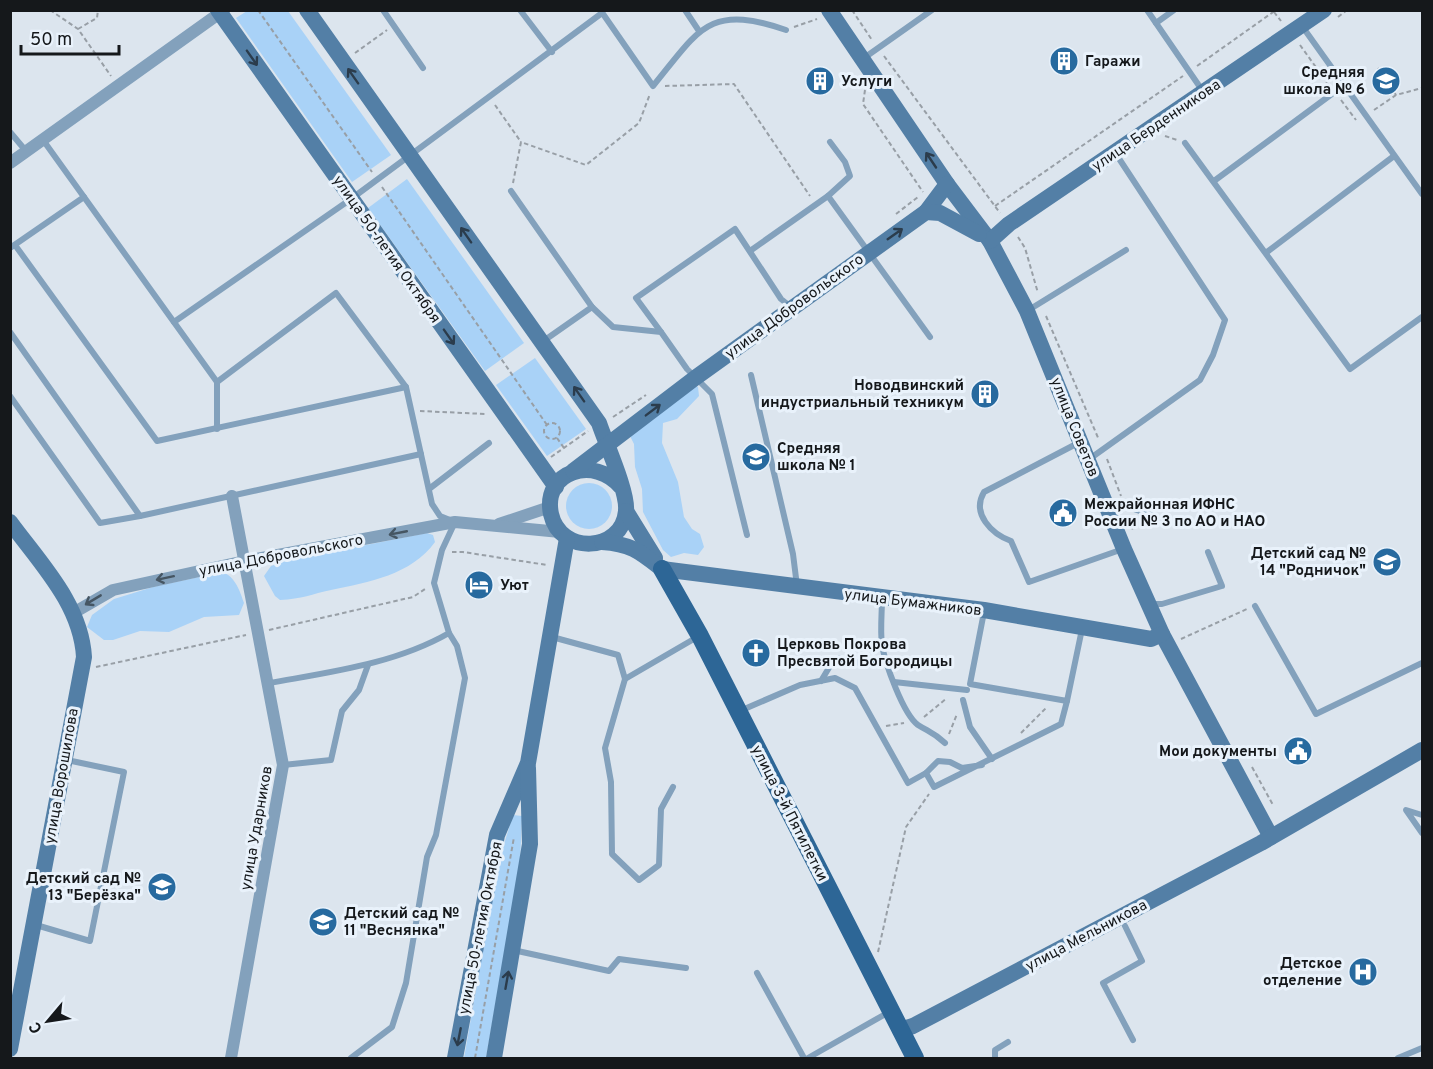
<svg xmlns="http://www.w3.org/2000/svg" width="1433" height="1069" font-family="Overpass,sans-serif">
<rect width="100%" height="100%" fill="#dce5ee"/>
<g fill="#a9d2f7">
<polygon points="247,11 288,11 391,155 352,182 236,18"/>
<polygon points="407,179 524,343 485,371 368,208"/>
<polygon points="535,358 586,429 547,456 496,385"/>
<polygon points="694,385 698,387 699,396 677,419 663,423 662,443 678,482 684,517 692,529 700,534 704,547 698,555 684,553 671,557 663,550 643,512 642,489 635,467 634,444 629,434"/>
<circle cx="589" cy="506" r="23"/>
<path d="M427,533L433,535L435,542C411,575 369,582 331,590C312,594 302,599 280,600L275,596L264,576L271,566L285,561Z"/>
<path d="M222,572C235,576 240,591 244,603L239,615L204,617L169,632L140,631L113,640H104L87,627L92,615L114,599L153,587Z"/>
<polygon points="513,815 522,816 520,864 486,1058 464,1058 499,860"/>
</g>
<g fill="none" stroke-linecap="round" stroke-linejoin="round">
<g stroke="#989fa6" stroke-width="2" stroke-dasharray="4.5 3" stroke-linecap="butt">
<polyline points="50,10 78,29 111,76"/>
<polyline points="258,10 372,172"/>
<polyline points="852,10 872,40"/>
<polyline points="1274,12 1281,21"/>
<polyline points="1338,17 1347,10"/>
<polyline points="794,27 817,19"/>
<polyline points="78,29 97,18 98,10"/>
<polyline points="1300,45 1328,84"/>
<polyline points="355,53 387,30"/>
<polyline points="884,56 1000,213"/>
<polyline points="1197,66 1276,10"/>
<polyline points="1378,68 1396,95"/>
<polyline points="665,86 734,84 810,196"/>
<polyline points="865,90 863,104 923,192"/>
<polyline points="1341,100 1356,120"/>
<polyline points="495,105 521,142"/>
<polyline points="1374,110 1396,95 1422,88"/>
<polyline points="1165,136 1177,140"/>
<polyline points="513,183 521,142 586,165 639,123 650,94"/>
<polyline points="382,187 547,425"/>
<polyline points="995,206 1183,76"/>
<polyline points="896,214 918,197"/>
<polyline points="1018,237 1025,248 1038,293"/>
<polyline points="1046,316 1099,440"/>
<polyline points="420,411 486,414"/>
<polyline points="613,417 646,395"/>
<circle cx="552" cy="431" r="8"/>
<polyline points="557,438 564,448"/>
<polyline points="551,457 588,431"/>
<polyline points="1107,459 1121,496"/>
<polyline points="1129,518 1133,530"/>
<polyline points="452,552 463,552 547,565"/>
<polyline points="269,630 413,597 425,589"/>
<polyline points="1181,639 1247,609"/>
<polyline points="96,667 246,635"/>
<polyline points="924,717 947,698"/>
<polyline points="886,726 904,723"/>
<polyline points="1021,733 1047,707"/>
<polyline points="949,734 957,714"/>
<polyline points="1252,767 1273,805"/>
<polyline points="878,952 906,827 929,794"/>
<polyline points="475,1058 514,837"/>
</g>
<g stroke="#83a1bc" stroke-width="6">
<polyline points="383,10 423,68"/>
<polyline points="520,10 552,52"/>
<polyline points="685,10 699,31"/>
<polyline points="1147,10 1202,90"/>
<path d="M601,11L653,86C699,30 708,3 786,30"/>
<polyline points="1156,23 1174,10"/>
<polyline points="1302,26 1422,194"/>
<polyline points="864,58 932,10"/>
<polyline points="10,132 26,151"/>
<path d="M43,140L217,382L336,293L406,387L432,504L440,516L455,522L442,550L434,583L449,633C395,664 330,672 270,683"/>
<polyline points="1185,143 1350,369 1422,317"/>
<polyline points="1214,181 1344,85"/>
<polyline points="511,191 592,307 613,327 661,332 687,369 712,394 747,535"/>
<polyline points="828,196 850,176 845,162 830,142"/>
<polyline points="15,245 157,441 406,387"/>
<polyline points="10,248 84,197"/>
<polyline points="750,251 828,196 930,337"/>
<polyline points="1267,252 1394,156"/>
<polyline points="1027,311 1126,250"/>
<polyline points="174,322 351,199 602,13"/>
<polyline points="10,332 140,516 421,454"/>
<polyline points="661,332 636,298 735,229 781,299 791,307"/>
<polyline points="542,342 592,307"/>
<polyline points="751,375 793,554 797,586"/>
<polyline points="217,382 217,429"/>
<polyline points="10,396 100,523 140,516"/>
<path d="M1080,442L984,492C971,514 992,534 1011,541L1029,582L1123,549"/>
<polyline points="1088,460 1200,380 1213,355 1225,320 1116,154"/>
<polyline points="429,489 489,443"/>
<polyline points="1108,509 1125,506 1154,516"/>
<path d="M882,598C882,613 880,630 882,645C885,663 903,714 918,725C929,732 933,732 945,743"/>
<polyline points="1152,604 1162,604 1222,586 1208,552"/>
<polyline points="1255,606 1316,714 1422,663"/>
<polyline points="984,612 970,684 1067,701 1082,629"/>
<polyline points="552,637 618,655 625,679 699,636"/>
<polyline points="625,679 605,748 611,782 612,854 639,880 659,865 661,809 673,787"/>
<polyline points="821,681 833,661 838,658 868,665 885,657"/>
<polyline points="894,682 967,690"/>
<polyline points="963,700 970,727 992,759"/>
<polyline points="742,710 800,685 835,678 855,688 908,783 926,773"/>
<polyline points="283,765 331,760 342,711 359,690 368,665"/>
<polyline points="982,765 962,768 950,762 938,761 926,773 934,787 1061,724 1067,701"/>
<polyline points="1422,815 1406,810 1422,833"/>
<polyline points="36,925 90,941 124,772 67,760"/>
<polyline points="1125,926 1142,961 1103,983 1133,1040"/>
<polyline points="513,950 609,971 619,959 686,968"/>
<polyline points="757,973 804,1058"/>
<polyline points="351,1058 392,1027 406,983 427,857 436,835 465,678 457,646 449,633"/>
<polyline points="808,1058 889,1012"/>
<polyline points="995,1058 995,1050 1008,1042"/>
<polyline points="1398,1058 1422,1048"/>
</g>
<g stroke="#83a1bc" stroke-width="12">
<polyline points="10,163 224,10"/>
<polyline points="499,524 550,507"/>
<polyline points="75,612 113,590 245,561 455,522 560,532"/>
<polyline points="231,1058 283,765 232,496"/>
</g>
<g stroke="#537fa6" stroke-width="16">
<polyline points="218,10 556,487"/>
<path d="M307,10L599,423C606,444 628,492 626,511C622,553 560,555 551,514C542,471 595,455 621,487"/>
<polyline points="829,10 947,184 990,241 1027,311 1124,549 1162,634 1271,837"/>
<polyline points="926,212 947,184"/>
<polyline points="990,241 1009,224 1324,10"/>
<polyline points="573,471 695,378 926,212 940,213 979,234"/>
<polyline points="626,511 655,558"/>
<path d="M10,522C40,563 81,604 84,657L10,1049"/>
<path d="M602,542C631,544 639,551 662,569"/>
<polyline points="662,569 984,610 1151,639 1162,634"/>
<polyline points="900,1030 913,1026 1261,843 1422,750"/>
<polyline points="455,1058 497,835 528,763 567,538"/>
<polyline points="494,1058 530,844 528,768"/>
</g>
<polyline stroke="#2d6696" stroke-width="18" points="662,569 700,636 915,1058"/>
</g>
<defs><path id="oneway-shaft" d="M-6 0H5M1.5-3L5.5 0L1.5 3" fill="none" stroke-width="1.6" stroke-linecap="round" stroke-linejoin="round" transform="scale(1.5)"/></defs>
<g stroke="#2b3c4c">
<use href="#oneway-shaft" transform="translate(252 58) rotate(55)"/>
<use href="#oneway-shaft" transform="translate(353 76) rotate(-125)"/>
<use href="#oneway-shaft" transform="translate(931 160) rotate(-124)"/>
<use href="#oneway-shaft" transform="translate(895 234) rotate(-35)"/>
<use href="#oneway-shaft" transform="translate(466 235) rotate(-125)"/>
<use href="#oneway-shaft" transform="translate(449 337) rotate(55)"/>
<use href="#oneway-shaft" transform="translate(579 394) rotate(-125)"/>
<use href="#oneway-shaft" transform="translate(653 410) rotate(-37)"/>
<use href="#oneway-shaft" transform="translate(507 980) rotate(-80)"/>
<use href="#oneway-shaft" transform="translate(459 1037) rotate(101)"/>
</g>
<g stroke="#465663">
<use href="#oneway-shaft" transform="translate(398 533) rotate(169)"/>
<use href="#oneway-shaft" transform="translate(165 578) rotate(168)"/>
<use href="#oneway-shaft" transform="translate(93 600) rotate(149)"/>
</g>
<defs>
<g id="building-disc" transform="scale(1.5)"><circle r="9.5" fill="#276a9f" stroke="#e9f2fb"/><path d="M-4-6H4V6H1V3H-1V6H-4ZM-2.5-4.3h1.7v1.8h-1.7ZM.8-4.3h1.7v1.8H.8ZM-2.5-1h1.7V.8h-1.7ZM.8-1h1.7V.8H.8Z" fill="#fff"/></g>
<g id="school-disc" transform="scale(1.5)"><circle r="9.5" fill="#276a9f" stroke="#e9f2fb"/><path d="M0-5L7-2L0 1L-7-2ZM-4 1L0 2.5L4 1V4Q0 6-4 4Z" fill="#fff"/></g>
<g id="civic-disc" transform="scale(1.5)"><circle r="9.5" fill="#276a9f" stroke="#e9f2fb"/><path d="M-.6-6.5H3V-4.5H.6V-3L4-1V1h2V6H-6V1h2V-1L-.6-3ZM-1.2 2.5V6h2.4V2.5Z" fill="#fff"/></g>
<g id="hotel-disc" transform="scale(1.5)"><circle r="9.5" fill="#276a9f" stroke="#e9f2fb"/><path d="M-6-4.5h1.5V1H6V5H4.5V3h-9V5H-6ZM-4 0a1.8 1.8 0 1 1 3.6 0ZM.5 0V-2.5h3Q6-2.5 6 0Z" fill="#fff"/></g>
<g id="church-disc" transform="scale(1.5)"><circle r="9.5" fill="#276a9f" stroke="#e9f2fb"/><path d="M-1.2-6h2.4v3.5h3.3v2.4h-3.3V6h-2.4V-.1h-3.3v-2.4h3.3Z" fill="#fff"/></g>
<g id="hospital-disc" transform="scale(1.5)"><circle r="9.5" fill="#276a9f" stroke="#e9f2fb"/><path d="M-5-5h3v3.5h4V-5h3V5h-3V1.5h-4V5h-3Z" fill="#fff"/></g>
</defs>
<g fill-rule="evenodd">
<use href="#building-disc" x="1064" y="61"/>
<use href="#building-disc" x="820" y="81"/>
<use href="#school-disc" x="1386" y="81"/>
<use href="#building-disc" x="985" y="394"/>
<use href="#school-disc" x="756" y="457"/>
<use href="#civic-disc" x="1063" y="513"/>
<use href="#school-disc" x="1387" y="562"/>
<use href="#hotel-disc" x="479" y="585"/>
<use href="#church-disc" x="756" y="653"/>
<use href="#civic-disc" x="1298" y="751"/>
<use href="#school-disc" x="162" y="887"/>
<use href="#school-disc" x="323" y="922"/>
<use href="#hospital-disc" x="1363" y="972"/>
</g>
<g text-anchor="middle" stroke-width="6" stroke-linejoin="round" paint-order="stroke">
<g font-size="15" font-weight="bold" fill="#15181b" stroke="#e9f2fb" text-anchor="start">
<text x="1085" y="66">Гаражи</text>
<text x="1365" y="77" text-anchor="end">Средняя<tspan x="1365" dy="17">школа № 6</tspan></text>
<text x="841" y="86">Услуги</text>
<text x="964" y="390" text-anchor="end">Новодвинский<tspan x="964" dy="17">индустриальный техникум</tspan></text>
<text x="777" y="453">Средняя<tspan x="777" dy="17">школа № 1</tspan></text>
<text x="1084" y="509">Межрайонная ИФНС<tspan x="1084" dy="17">России № 3 по АО и НАО</tspan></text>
<text x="1366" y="558" text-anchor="end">Детский сад №<tspan x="1366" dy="17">14 "Родничок"</tspan></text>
<text x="500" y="590">Уют</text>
<text x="777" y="649">Церковь Покрова<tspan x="777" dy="17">Пресвятой Богородицы</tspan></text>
<text x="1277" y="756" text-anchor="end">Мои документы</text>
<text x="141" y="883" text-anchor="end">Детский сад №<tspan x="141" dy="17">13 "Берёзка"</tspan></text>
<text x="344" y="918">Детский сад №<tspan x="344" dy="17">11 "Веснянка"</tspan></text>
<text x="1342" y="968" text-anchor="end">Детское<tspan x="1342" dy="17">отделение</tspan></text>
</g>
<g font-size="15" fill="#15181b" stroke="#e9f2fb">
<text transform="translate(1156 125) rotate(-34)" y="5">улица Берденникова</text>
<text transform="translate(387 249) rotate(55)" y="5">улица 50-летия Октября</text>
<text transform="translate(794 306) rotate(-36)" y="5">улица Добровольского</text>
<text transform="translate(1075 427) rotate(68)" y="5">улица Советов</text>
<text transform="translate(281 555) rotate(-11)" y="5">улица Добровольского</text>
<text transform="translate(913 602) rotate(7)" y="5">улица Бумажников</text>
<text transform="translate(61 776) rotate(-80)" y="5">улица Ворошилова</text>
<text transform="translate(790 813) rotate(63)" y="5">улица 3-й Пятилетки</text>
<text transform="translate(256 828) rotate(-80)" y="5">улица Ударников</text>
<text transform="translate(480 928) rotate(-79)" y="5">улица 50-летия Октября</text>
<text transform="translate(1086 935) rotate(-28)" y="5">улица Мельникова</text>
</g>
</g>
<rect width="1433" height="1069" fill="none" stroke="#15181b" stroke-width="24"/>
<g transform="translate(48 1021) rotate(241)" stroke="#e9f2fb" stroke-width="4.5" paint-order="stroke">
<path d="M0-4.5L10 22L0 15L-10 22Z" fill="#15181b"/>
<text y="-9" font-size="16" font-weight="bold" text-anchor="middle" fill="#15181b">С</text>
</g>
<path d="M21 45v9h98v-9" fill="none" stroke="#15181b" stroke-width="3"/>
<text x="30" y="45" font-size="18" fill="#15181b" stroke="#e9f2fb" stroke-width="4.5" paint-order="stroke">50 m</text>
</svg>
